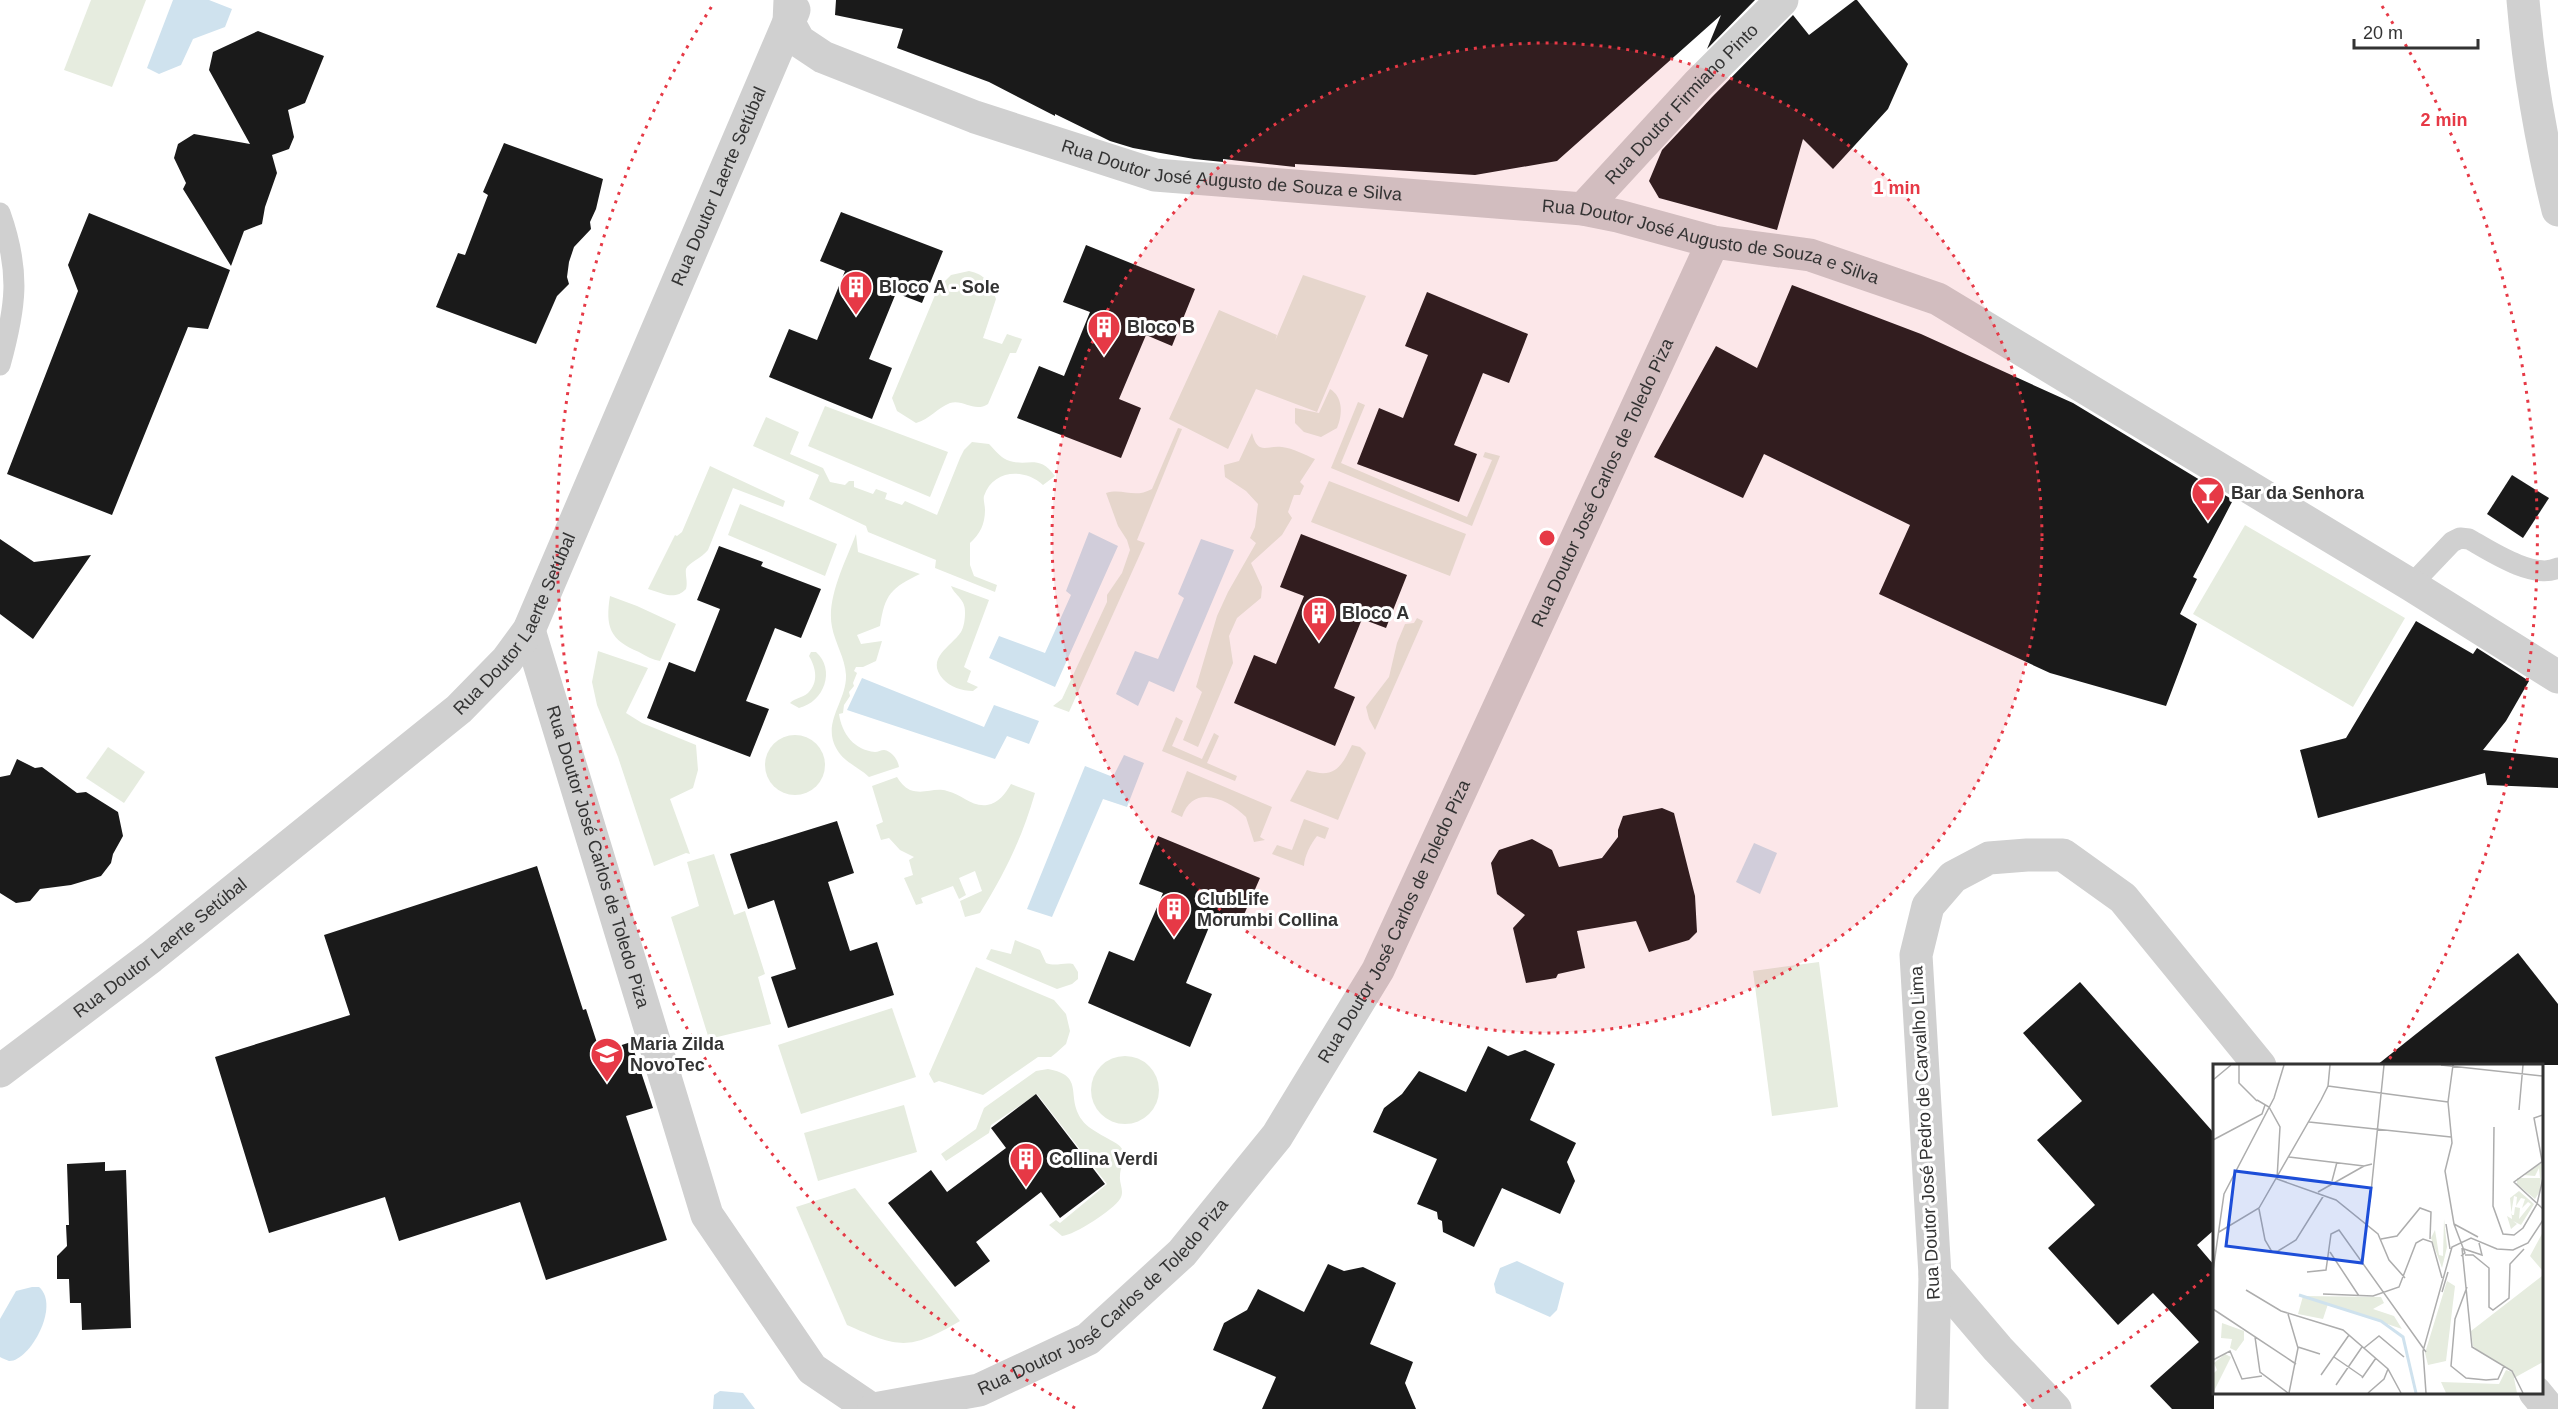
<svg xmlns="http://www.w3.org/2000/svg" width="2558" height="1409" font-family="Arial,sans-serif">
<rect width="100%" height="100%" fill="#fff"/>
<g fill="#e6ecdf">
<polygon points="91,0 146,0 112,87 64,70"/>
<path d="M969,271C985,274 991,284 996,299L983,338L1002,344L1007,334L1022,339L1016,353H1010L988,404C974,413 964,399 950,403C937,408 930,419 916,423L897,411L892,398L938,288L951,275Z"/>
<polygon points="1303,275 1366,296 1317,412 1256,389 1228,449 1169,419 1219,310 1277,335 1275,341"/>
<path d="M1330,389C1343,397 1343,414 1337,428L1321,437L1304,432L1295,423V408L1319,413Z"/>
<polygon points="1358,402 1365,405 1341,463 1467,517 1492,460 1483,457 1485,452 1500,456 1472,526 1331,468"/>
<polygon points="825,406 948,452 930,497 808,446"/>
<path d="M766,417L799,432L790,454L823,468L830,482L845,485L849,481H854V487L873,494L876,489L887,493L885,499L902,505L905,501L937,515L960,458L964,450L972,442L989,444C995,450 999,456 1007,460C1028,468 1038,453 1055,476L1043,485C1025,468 993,469 984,496C983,499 985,505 985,510C985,524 980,534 970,543V565L974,576L997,585L995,592L935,568L936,560L868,532L866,526L809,499L819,475L753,446Z"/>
<path d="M1178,428L1182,429L1137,540L1145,543L1069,712L1053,706L1062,699L1107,602V595L1122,573L1130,550L1127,540L1118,526L1106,493C1124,488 1134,499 1152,489Z"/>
<path d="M1252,433C1258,456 1266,445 1282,447C1293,448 1305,455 1315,459L1300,482L1304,486L1300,495H1294L1288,512L1292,518L1282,535L1251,563L1262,587L1261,598L1237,618L1229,636L1233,663L1198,747L1183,740L1202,692L1196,687L1217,616L1228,592L1256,543L1250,538L1255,527L1258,504L1246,491L1225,477L1224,465L1239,461Z"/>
<path d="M710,466L785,501L783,507L733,488L708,550C702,558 688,563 686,569C685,575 688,582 686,589C675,601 662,593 648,589L675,535L677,536L682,532Z"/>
<polygon points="1329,481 1466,534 1450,576 1311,522"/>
<polygon points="740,504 837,544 825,576 728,535"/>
<polygon points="2245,525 2405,618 2353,707 2193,614"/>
<path d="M856,534L858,552L920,574C891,588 885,594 880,626L857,635L861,644L882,641L876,661L863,667H856L854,671L857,673L853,683L854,686L849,692L850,696L844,705L843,713L839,714C842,734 854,750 875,752C878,752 881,750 884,750C892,751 898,760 899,767L869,777C861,769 847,763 840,754C818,725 847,703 846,675C845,658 835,643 832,627C826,598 846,561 856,534Z"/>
<path d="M951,586L989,600L964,667L971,671L967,682L978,687L973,691C962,691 950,687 943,679C925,658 951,647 961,632C964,627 965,619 965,613C966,599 955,596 951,586Z"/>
<path d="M610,596L637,606L676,624L660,661C653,660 646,656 639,652C610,640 605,627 610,596Z"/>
<polygon points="1417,618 1423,621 1375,730 1369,719 1366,707 1389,677 1397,643 1405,624 1414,623"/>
<polygon points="598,651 648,668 626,713 642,723 696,745 698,770 693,788 670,799 690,854 686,853 654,866 618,757 597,705 592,682"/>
<path d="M811,652H816C836,670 824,702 799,708L790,703C795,698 802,698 808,693C819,682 816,668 809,656Z"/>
<polygon points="1176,717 1183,721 1172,746 1202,759 1214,733 1219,736 1207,763 1237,776 1235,781 1162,751"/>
<circle cx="795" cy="765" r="30"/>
<path d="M1352,745L1360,747L1366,753L1338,820L1290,801L1307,770C1334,779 1341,768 1352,745Z"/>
<polygon points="108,747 145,772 124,803 86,778"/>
<path d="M1187,771L1272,807L1260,837L1265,840L1254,842L1246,817C1228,799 1193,783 1182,817L1171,812Z"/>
<path d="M897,777C900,782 904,787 910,790C924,795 934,787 947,791C962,794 971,807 987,805C999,803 1005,794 1011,784L1035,793C1022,838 1005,873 980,913L965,917L960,901L982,891L975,871L959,878L966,895L959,899L953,886L921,898L923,903L916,905L904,878L913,875L909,860L914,857L900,850L889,838L881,840L876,825L883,822L872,786Z"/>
<path d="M1304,819L1329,828L1325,839L1317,836C1311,843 1304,857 1304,866L1272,854L1277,845L1292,850Z"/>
<polygon points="714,854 734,915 745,911 765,974 758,977 771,1024 709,1039 671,917 699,906 687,862"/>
<path d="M1015,940L1040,950L1046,963C1056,967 1063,962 1073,964L1078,972V979L1072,984L1057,989L986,959L991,949L1011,954Z"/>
<polygon points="1819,962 1838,1107 1772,1116 1753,971"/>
<polygon points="976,967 1054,1000 1066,1014 1070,1031 1066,1044 1056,1053 1051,1057 1038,1057 983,1095 939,1081 934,1083 929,1074"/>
<polygon points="892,1008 916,1077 801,1114 778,1045"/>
<circle cx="1125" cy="1090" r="34"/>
<path d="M1048,1069C1086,1076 1065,1096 1082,1120C1091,1133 1120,1142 1122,1149C1126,1159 1120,1167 1120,1176C1119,1184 1125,1191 1120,1199C1113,1210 1075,1235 1062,1236L1049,1225L1056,1220L1060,1223L1107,1184L1037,1094L991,1125L989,1133L946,1161L941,1154L976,1129L984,1108L1036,1071Z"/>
<polygon points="904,1105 917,1152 818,1181 804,1133"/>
<path d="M855,1188L960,1321C909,1351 899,1348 847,1325L796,1207Z"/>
</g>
<g fill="#cfe2ee">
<polygon points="173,0 209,0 232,9 225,27 193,39 181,65 159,74 147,68"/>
<polygon points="1089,532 1118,546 1055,687 989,658 999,636 1045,653 1071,595 1066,591"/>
<polygon points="1201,539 1234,550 1174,692 1149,681 1138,706 1116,694 1135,651 1158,659 1184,598 1178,594"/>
<polygon points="862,678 984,727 994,705 1039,721 1029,744 1007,736 995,759 847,710"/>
<polygon points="1124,755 1144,763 1127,807 1103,799 1052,917 1027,909 1085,766 1113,777"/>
<polygon points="1754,843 1777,853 1760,894 1736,882"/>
<polygon points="1517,1261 1564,1283 1557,1310 1550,1317 1496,1293 1494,1284 1500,1268"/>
<path d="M32,1287H39C61,1306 29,1362 9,1361C6,1360 2,1358 0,1357V1319L16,1291Z"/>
<polygon points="720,1391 743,1393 755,1409 713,1409 714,1395"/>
</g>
<g fill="#1a1a1a">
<polygon points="836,0 1755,0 1707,49 1721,15 1557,161 1475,175 1295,164 1295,167 1223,159 1223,162 1194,159 1133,148 1110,141 1055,114 1055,116 989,82 897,48 903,29 835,15"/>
<polygon points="1855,0 1857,0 1908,64 1888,109 1833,169 1803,139 1777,230 1659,198 1649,181 1662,150 1712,97 1793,15 1809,35"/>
<polygon points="258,31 324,56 305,103 288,110 294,137 289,149 272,155 277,173 265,207 262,224 244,231 231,266 183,189 186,183 174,158 178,144 194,134 250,144 209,70 213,52"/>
<polygon points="504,143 603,179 596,209 590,222 591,229 574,247 569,262 567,277 569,284 557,296 536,344 436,307 458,253 465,255 488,195 483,192"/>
<polygon points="841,212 943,251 922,303 896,293 869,359 892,368 872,419 769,377 789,329 817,340 845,271 820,261"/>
<polygon points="89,213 230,270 208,329 188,327 112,515 7,474 78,291 68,265"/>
<polygon points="1086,245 1195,289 1172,346 1146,335 1119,399 1141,408 1121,458 1017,418 1039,366 1064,376 1090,312 1063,302"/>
<polygon points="1792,285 1921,334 2073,403 2233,500 2193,577 2197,579 2180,614 2197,624 2166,706 2050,673 1879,594 1910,525 1764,454 1743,498 1654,457 1716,346 1757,368"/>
<polygon points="1427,292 1528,334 1509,383 1483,373 1454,445 1477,454 1459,502 1357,464 1379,408 1403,418 1428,355 1405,346"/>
<polygon points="2512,475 2549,498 2523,538 2487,514"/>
<polygon points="1301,534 1407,575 1386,628 1362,619 1334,688 1355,697 1335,746 1234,703 1254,655 1276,664 1304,596 1280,587"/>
<polygon points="0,539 34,562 91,555 33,639 0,614"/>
<polygon points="719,546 763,562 761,566 821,589 801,638 775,628 746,701 769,709 750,757 647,718 669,662 695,672 720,609 697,600"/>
<polygon points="2416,621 2473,654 2477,648 2529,681 2506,721 2483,750 2558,758 2558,788 2487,785 2485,773 2318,818 2300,750 2346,738"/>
<polygon points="17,759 35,768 42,767 77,793 86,792 118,812 123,836 113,854 111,863 101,876 71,885 40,889 30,901 16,903 0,893 0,777 10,775"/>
<polygon points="1662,808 1674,813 1695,896 1697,932 1689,940 1649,952 1636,921 1577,931 1585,968 1558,974 1556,978 1526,983 1513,928 1525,915 1497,894 1491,863 1499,850 1532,839 1552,850 1559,867 1602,858 1618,837 1618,830 1623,816"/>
<polygon points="837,821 854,873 828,882 850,951 877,942 894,995 788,1028 771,977 796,969 774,900 748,909 730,854"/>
<polygon points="1158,836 1260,878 1239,926 1214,915 1186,983 1212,994 1190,1047 1088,1003 1109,951 1134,961 1163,893 1139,884"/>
<polygon points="537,866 583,1010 586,1009 600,1052 631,1042 653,1108 626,1116 667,1240 546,1280 520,1202 399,1241 385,1197 269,1233 215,1057 350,1015 324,935"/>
<polygon points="2518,953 2558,1004 2558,1065 2377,1065"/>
<polygon points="2080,982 2214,1133 2214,1230 2197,1245 2214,1265 2214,1409 2172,1409 2150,1386 2199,1342 2153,1293 2118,1325 2048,1248 2095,1205 2037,1140 2082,1101 2023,1033"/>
<polygon points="1488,1046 1508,1056 1525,1050 1555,1064 1530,1120 1576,1143 1567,1162 1575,1181 1560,1214 1502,1188 1474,1247 1443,1232 1442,1221 1438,1219 1437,1212 1417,1204 1437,1159 1373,1132 1384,1108 1402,1094 1419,1071 1466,1092"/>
<polygon points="1036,1094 1105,1184 1060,1218 1041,1192 976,1242 990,1261 955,1287 888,1203 931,1170 947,1192 1006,1148 991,1128"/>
<polygon points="105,1162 105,1171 126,1170 131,1328 82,1330 81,1303 70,1303 69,1279 57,1279 57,1256 67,1246 66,1225 69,1225 67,1164"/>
<polygon points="1328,1264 1344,1271 1363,1267 1396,1283 1370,1344 1413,1362 1405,1383 1416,1409 1262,1409 1276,1377 1213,1350 1224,1323 1247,1310 1258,1289 1304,1312"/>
</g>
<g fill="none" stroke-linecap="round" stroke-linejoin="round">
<g stroke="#d0d0d0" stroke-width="21">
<path d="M0,213C21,272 16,307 0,365"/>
<path d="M2411,585L2452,542L2460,538L2469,539C2490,551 2534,580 2558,568"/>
</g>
<g stroke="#d0d0d0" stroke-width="33">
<path id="s1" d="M790,0L789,23L799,41L823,57L975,117L1155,175L1583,209L1618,216L1713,242L1810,255L1938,299L2411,585L2558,677"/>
<path d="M2523,0C2529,71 2541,141 2558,210"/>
<path id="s2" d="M1583,209L1698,84L1782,0"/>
<path id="s3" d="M529,630L707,1215L812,1369L871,1409"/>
<path id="s4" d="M0,1071L151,957L459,709L507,660L529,630L794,10"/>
<polyline points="1935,1275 1998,1349 2055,1409"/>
<polyline points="2535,1392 2549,1409"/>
<path id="s5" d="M874,1409L979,1390L1088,1339L1182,1253L1277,1136L1378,970L1713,242"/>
<polyline points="1932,1409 1935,1275 1916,955 1928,906 1953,877 1989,858 2027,855 2063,855 2123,898 2260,1066"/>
</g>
</g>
<circle cx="1547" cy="538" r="495" fill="#e63946" fill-opacity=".12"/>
<g fill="none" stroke="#e63946" stroke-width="3" stroke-dasharray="3 6">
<circle cx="1547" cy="538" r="495"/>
<path d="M2209 1274A990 990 0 0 1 2019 1408M1075 1408A990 990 0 0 1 712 6M2382 6A990 990 0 0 1 2387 1063"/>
</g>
<defs>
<g id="building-pin" transform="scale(1.725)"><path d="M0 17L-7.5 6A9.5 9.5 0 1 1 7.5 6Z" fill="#e63946" stroke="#fff"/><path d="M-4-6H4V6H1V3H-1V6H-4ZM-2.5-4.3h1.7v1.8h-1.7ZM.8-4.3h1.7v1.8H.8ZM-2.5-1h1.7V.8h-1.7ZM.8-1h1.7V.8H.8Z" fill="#fff"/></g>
<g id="bar-pin" transform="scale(1.725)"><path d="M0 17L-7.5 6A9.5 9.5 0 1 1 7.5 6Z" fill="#e63946" stroke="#fff"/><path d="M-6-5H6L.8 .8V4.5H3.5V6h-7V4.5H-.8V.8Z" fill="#fff"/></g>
<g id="university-pin" transform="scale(1.725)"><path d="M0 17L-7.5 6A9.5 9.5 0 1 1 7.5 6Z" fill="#e63946" stroke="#fff"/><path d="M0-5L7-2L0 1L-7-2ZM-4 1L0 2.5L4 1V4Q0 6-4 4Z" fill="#fff"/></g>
</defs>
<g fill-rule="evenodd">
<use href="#building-pin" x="856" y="287"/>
<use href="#building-pin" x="1104" y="327"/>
<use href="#bar-pin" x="2208" y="493"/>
<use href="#building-pin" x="1319" y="613"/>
<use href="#building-pin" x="1174" y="909"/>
<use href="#university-pin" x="607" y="1054"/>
<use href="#building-pin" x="1026" y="1159"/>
</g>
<g text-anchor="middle" stroke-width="6" stroke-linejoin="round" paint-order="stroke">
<g font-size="18" fill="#333" stroke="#fff">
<text dy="6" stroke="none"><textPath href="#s2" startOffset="144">Rua Doutor Firmiano Pinto</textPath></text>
<text dy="6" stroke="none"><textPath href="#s1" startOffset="500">Rua Doutor José Augusto de Souza e Silva</textPath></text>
<text dy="6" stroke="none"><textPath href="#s4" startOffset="1173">Rua Doutor Laerte Setúbal</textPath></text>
<text dy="6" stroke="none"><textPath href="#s1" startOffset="986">Rua Doutor José Augusto de Souza e Silva</textPath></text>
<text dy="6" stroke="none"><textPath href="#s5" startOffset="1236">Rua Doutor José Carlos de Toledo Piza</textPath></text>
<text dy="6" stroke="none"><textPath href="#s4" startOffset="688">Rua Doutor Laerte Setúbal</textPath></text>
<text dy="6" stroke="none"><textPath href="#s3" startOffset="237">Rua Doutor José Carlos de Toledo Piza</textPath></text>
<text dy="6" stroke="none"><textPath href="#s5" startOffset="750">Rua Doutor José Carlos de Toledo Piza</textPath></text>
<text dy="6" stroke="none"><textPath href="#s4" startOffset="202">Rua Doutor Laerte Setúbal</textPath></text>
<text transform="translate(1925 1133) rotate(-93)" y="6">Rua Doutor José Pedro de Carvalho Lima</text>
<text dy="6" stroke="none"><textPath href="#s5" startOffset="264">Rua Doutor José Carlos de Toledo Piza</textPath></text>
</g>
<g font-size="18" font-weight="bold" fill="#333" stroke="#fff" text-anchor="start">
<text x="879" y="293">Bloco A - Sole</text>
<text x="1127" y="333">Bloco B</text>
<text x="2231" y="499">Bar da Senhora</text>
<text x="1342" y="619">Bloco A</text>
<text x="1197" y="905">ClubLife<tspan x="1197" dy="21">Morumbi Collina</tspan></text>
<text x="630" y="1050">Maria Zilda<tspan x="630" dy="21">NovoTec</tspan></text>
<text x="1049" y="1165">Collina Verdi</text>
</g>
</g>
<g transform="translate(2213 1064)">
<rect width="330" height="330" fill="#fff"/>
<path d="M329,99L327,127L322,135L304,120V114H327L326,104L322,112L310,111ZM306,127L321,140L308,161L300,157L304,160L298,165L294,152L299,155L297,134ZM301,132L304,133L303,142L308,134L312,135L309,144L315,138L318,140L306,155L307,144L302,143L301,151H298ZM231,155L234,183L229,204L218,174L222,166L226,191L230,192ZM330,168V298L301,314L304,329H233L228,318L286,320L293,306L302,309L268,289L260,282L258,267L329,212V206L317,192ZM234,217L242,222L233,297L215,301L212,289ZM90,232L168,233L171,239L160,245L181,252L189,265L115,240L110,255L85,250ZM9,259L31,267V276L23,287L17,284L19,275L8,274ZM12,290L18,293L0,329V310L4,306L1,299Z" fill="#e6ecdf" fill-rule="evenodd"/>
<path fill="none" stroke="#cfe2ee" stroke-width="3" d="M86,231L168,257L190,273L203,329"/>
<path fill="none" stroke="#adadad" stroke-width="1.5" d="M26,1V19L44,37M228,1L330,12M240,1L235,38L239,79L232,107L241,160L252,189L248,192M0,16L18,1M115,22L235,38M44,36L56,43L67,63L64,115L123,136L165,170L176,196L192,214M306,46L310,1M330,51L321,54L330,102M96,58L238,73M281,63L280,142L290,170L301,171L310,164L324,140L330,114M0,76L49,50L52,41M76,93L151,102L159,100M330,97L301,118L330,145M119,117L124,98M105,128L151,102M157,138L171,1M46,145L52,176L59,188L65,187L83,176L111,131M233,160L237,185M241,160L265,173M6,168L46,144L108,36L115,22L117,1M168,175L184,172L207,144L218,148L217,175M249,184L259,283L299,307L310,329M251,185L269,191L266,179M117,188L146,232M252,191H260L276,204V243L280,246L296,234L297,200L311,185M0,207L11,130L61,34L71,1M94,208L113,206L118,170L126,166L213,288M254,223L242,255L238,302L253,314L273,316L285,315L291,302M33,226L68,247L130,266L175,305L188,329M229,228L235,208M110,230L160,232L186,223L203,179L210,175L219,178L229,214M0,245L83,300M75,250L85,284L76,329M42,273L47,308L75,329M85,283L107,290M151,284L166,272L191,293M121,293L150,313M0,296L17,287L29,315L49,312M108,311L136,271M149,314L163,294M123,321L149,283M155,329L171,315L175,305M213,329L210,287L239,183L258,174L284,185L300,186L315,179L330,156"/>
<path fill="#1d4ed8" fill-opacity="0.15" stroke="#1d4ed8" stroke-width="3" d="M22,107L158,124L149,199L13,182Z"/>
<rect width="330" height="330" fill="none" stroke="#333" stroke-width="3"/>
</g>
<circle cx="1547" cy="538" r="9" fill="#e63946" stroke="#fff" stroke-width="3"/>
<g font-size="18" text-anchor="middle" font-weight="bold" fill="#e63946" stroke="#fff" stroke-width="6" stroke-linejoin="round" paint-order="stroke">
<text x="2444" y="126">2 min</text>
<text x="1897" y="194">1 min</text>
</g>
<path d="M2354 39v9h124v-9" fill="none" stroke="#333333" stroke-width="3"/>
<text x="2363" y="39" font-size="18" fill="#333333" stroke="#ffffff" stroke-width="4.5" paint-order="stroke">20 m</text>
</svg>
